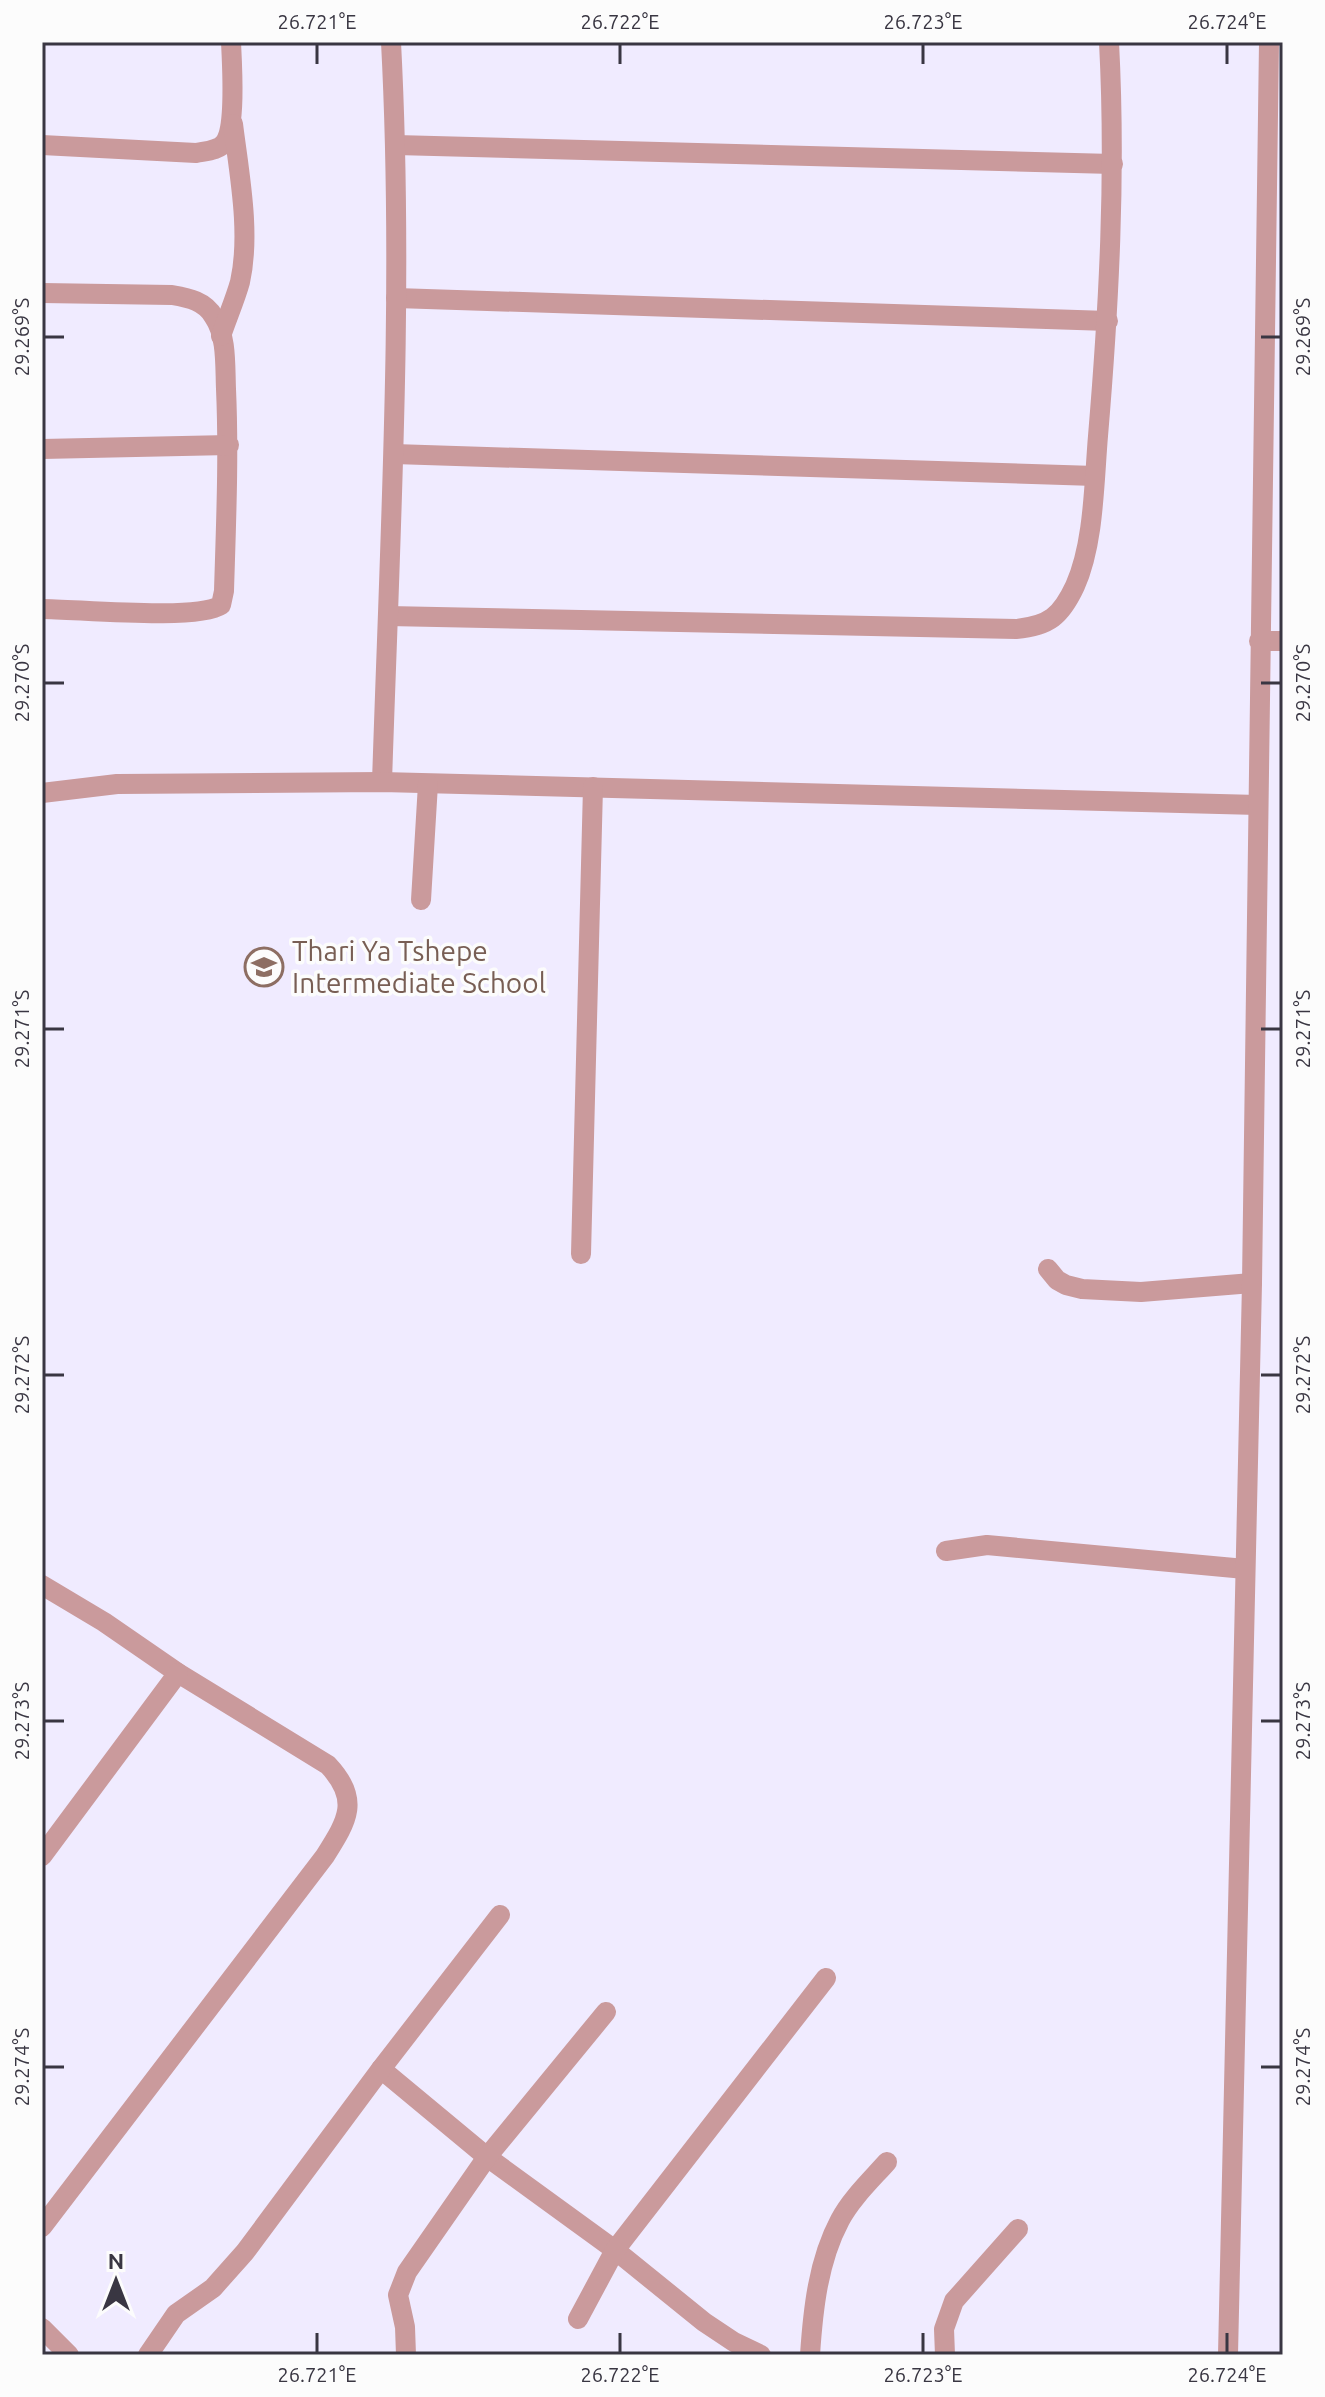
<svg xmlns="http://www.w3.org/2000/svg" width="1325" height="2397" font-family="Ubuntu,sans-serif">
<rect width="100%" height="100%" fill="#f0ebff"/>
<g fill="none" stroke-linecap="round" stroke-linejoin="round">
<g stroke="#ca9a9c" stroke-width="20">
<path d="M42,145L196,153C205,151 219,151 225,142C236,126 232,63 231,42"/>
<polyline points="396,145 1113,164"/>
<path d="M42,293L172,295C189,298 205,301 214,317C227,336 225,366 226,389C229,456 226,524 224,591L221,605C197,621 77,609 42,609"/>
<polyline points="396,298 1108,321"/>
<path d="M221,336C227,318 235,300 240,282C251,233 239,173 233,124"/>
<polyline points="42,449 229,445"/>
<polyline points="394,454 1095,476"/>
<path d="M388,616L1016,629C1049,626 1061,616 1075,586C1094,544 1094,483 1098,436C1109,305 1116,174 1109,42"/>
<polyline points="1259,641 1283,641"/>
<path d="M382,782C390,535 404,288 391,42"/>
<polyline points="42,793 117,784 382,782 1258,805"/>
<polyline points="421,900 428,784"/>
<polyline points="581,1254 593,787"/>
<polyline points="1048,1269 1057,1280 1066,1285 1082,1289 1141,1292 1252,1283"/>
<polyline points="946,1551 987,1545 1245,1569"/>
<path d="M42,1585L104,1622L178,1673L328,1765C361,1800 347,1821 325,1856L42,2227"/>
<polyline points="42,1856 178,1673"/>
<polyline points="381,2069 487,2157 615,2250 704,2322 734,2342 761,2355"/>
<polyline points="578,2319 615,2250 826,1978"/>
<polyline points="42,2328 69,2355"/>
<polyline points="148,2355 176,2314 213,2288 245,2252 381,2069 500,1915"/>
<polyline points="406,2355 405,2327 398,2295 407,2272 487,2157 606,2012"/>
<path d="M810,2355C813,2310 818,2261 840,2220C851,2199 871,2180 887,2162"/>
<polyline points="945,2355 944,2329 954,2301 1018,2229"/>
<polyline points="1228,2355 1252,1283 1269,42"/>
</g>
</g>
<path fill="none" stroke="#393642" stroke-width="3" d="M317,44V64M620,44V64M923,44V64M1227,44V64M44,337H64M1261,337H1281M44,683H64M1261,683H1281M44,1029H64M1261,1029H1281M44,1375H64M1261,1375H1281M44,1721H64M1261,1721H1281M44,2067H64M1261,2067H1281M317,2333V2353M620,2333V2353M923,2333V2353M1227,2333V2353"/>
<defs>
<g id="school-ring" transform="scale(2)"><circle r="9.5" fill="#fcfcfc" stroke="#8d6e63" stroke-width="1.5"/><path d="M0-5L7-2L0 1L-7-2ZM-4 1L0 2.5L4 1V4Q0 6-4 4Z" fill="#8d6e63"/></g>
</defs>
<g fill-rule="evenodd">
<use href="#school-ring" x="264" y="967"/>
</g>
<g text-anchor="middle" stroke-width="7" stroke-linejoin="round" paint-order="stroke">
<g font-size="28" fill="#785e54" stroke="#fcfcfc" text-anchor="start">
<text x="292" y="961">Thari Ya Tshepe<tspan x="292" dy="32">Intermediate School</tspan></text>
</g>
</g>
<rect width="1325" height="2397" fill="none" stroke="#fcfcfc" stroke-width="88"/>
<g transform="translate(116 2281)" stroke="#fcfcfc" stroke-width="6" paint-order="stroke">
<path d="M0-6L14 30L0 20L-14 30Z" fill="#393642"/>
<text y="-12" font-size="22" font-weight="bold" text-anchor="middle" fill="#393642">N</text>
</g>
<rect x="44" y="44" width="1237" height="2309" fill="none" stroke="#393642" stroke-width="3"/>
<g font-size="20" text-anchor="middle" fill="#393642">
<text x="317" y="29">26.721°E</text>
<text x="620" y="29">26.722°E</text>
<text x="923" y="29">26.723°E</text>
<text x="1227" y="29">26.724°E</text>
<text transform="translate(22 337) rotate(-90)" y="7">29.269°S</text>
<text transform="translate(1303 337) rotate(-90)" y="7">29.269°S</text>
<text transform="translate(22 683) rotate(-90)" y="7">29.270°S</text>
<text transform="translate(1303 683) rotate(-90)" y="7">29.270°S</text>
<text transform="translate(22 1029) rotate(-90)" y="7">29.271°S</text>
<text transform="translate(1303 1029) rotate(-90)" y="7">29.271°S</text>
<text transform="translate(22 1375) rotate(-90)" y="7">29.272°S</text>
<text transform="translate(1303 1375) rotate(-90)" y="7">29.272°S</text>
<text transform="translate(22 1721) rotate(-90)" y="7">29.273°S</text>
<text transform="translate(1303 1721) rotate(-90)" y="7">29.273°S</text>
<text transform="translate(22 2067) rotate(-90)" y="7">29.274°S</text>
<text transform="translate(1303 2067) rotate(-90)" y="7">29.274°S</text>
<text x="317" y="2382">26.721°E</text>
<text x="620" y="2382">26.722°E</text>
<text x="923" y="2382">26.723°E</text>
<text x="1227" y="2382">26.724°E</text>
</g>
</svg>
